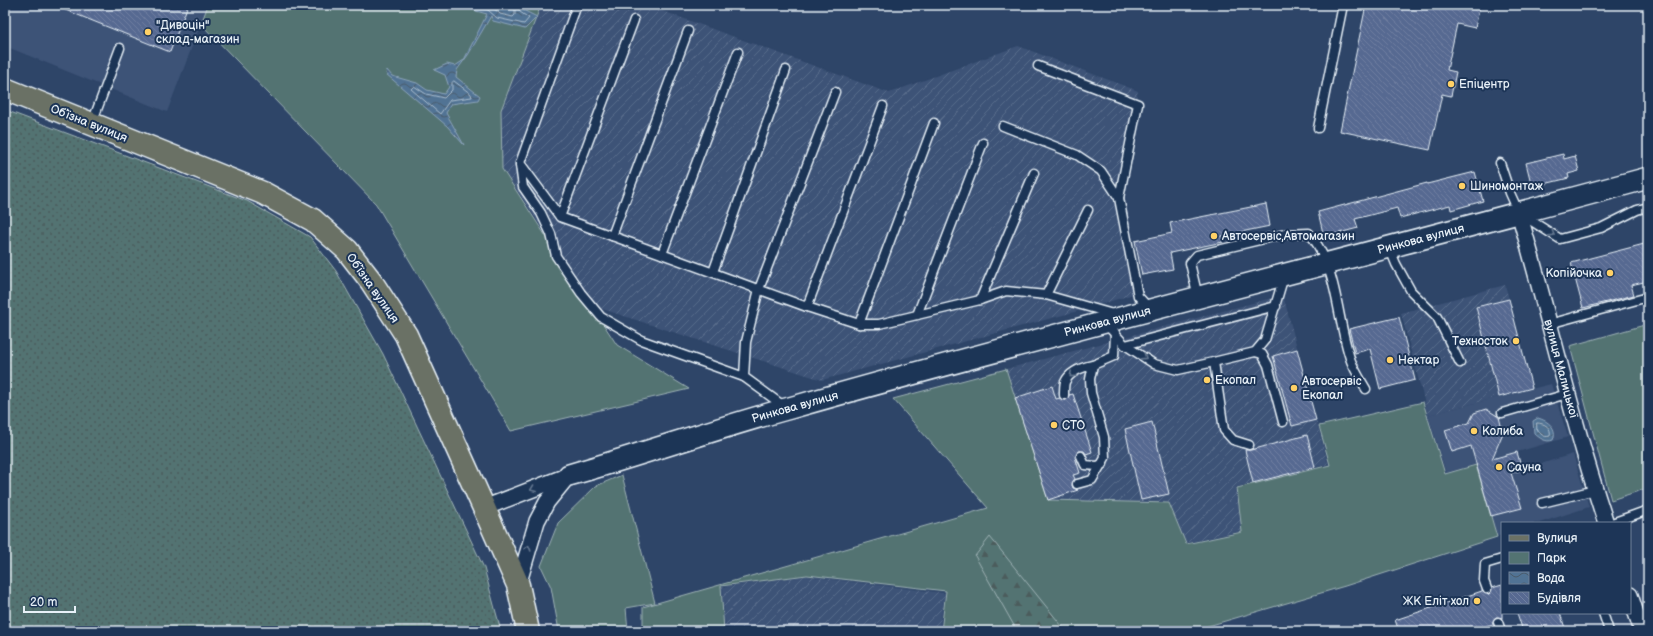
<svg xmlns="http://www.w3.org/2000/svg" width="1653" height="636" font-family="'Balsamiq Sans',sans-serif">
<defs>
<pattern id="industrial-furrows" width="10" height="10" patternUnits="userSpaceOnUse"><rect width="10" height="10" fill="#3d5377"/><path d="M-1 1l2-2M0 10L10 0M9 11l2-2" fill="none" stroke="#596c8b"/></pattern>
<pattern id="forest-firs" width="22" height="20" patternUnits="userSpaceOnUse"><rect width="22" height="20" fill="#537372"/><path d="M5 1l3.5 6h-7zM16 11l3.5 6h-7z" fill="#4c5b5c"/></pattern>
<pattern id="garden-dots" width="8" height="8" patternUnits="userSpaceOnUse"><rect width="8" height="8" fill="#537372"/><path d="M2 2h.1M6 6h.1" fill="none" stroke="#4c5b5c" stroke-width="1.8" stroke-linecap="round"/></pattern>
<pattern id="water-waves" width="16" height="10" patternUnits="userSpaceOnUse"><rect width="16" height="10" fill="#517394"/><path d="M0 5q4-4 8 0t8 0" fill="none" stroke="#4b5b6b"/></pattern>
<pattern id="building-back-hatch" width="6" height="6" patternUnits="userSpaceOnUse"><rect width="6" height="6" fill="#576991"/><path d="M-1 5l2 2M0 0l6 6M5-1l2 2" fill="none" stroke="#6f7fa1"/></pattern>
</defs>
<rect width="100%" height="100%" fill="#2e4568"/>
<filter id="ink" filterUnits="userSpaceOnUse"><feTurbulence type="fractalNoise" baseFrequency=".025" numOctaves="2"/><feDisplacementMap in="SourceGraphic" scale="8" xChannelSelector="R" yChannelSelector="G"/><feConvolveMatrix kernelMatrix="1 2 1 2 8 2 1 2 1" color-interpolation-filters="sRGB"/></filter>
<g filter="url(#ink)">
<g fill="#3d5377">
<polygon points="8,5 208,5 167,112 5,46 5,11"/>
<polygon points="1551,384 1568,437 1446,473 1428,415"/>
<polygon points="1573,454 1589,507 1539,523 1502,523 1502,535 1497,536 1481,482"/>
</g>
<g fill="url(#industrial-furrows)">
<polygon points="541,5 646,5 889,93 1018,46 1138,91 1122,153 1119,198 1140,292 1089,308 822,380 596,307 502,169 501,110"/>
<polygon points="1505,285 1509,299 1476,307 1499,397 1428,415 1401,313"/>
<polygon points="1283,295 1328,464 1236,487 1241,531 1186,543 1169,502 1048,500 1006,369"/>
<polygon points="806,576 945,593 939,631 725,631 722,587"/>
</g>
<g fill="#537372" stroke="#9eb2b5">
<polygon points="208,5 541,5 501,110 502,169 617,345 689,389 511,431 376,204 201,24"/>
<polygon points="1648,324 1648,488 1611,500 1570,346"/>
<polygon points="1006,369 1048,500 1169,503 1186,544 1242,532 1237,488 1330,465 1319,426 1423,402 1445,474 1476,465 1497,537 1345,586 1191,631 941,631 946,591 807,575 721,586 724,631 643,631 643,607 988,508 893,399"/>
<polygon points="622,475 655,603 626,608 628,631 559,631 551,587 541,566 558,523 596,486"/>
</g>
<polygon fill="url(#forest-firs)" stroke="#9eb2b5" points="990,537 1066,631 1017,631 975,556"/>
<polygon fill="url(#garden-dots)" stroke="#9eb2b5" points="5,110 247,201 310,237 336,271 383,354 484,568 501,631 5,631"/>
<g fill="url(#water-waves)" stroke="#8da5bc">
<polygon points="466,5 525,5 523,10 537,17 525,29 493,21 491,16 468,55 457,70 456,77 480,96 478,100 451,104 446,113 464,145 447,126 386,74 387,70 392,76 417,83 427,90 444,94 449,87 445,75 434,70 447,64 455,66 464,60 487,14 476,11"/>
<path d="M1538,418C1548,421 1558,428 1553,440C1546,443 1539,438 1534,433L1533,421Z"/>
</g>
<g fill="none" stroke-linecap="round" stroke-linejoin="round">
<g stroke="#acbfd0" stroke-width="1">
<polyline points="474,5 488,10 497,18 524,24 529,18 520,12 520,5"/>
<polyline points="490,5 500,14 513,17 515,15 515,5"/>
<polygon points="454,81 471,94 472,97 450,100 440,114 411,89 414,86 426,94 444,98 452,90 452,83"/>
<path d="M1537,423C1545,423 1552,428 1550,436C1544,438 1540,434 1537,429Z"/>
</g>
</g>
<g fill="url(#building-back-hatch)" stroke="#e8f1f8">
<polygon points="53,5 188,5 170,52"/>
<polygon points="1366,5 1480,5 1475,28 1457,24 1447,70 1456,72 1451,96 1442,94 1430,150 1340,131"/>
<polygon points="1563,154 1564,159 1575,156 1579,171 1568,174 1569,178 1532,187 1526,163"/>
<polygon points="1475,172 1483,201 1451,210 1450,205 1400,218 1397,208 1355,219 1358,228 1324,237 1318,212 1427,183 1427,184"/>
<polygon points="1266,204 1270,226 1221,236 1223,242 1170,253 1173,269 1142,275 1135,241 1172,233 1170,223"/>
<polygon points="1648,243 1648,281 1631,285 1634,295 1583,308 1571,263"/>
<polygon points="1509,299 1532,388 1499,397 1476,307"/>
<polygon points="1399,317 1415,380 1380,389 1370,349 1355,353 1349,329"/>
<polygon points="1297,349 1316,420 1292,426 1273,356"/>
<polygon points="1052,386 1056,399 1060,398 1064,400 1066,400 1069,395 1073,394 1092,452 1086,454 1084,451 1079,451 1075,457 1080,473 1073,475 1075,479 1072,485 1073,488 1078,490 1048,500 1015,398"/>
<polygon points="1486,409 1499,417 1503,433 1492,459 1517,452 1522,470 1511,473 1522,508 1491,516 1471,446 1452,452 1445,430 1469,423 1474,413"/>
<polygon points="1152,422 1169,494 1141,500 1125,429"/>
<polygon points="1307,435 1315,467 1253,483 1245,450 1251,450"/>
<polygon points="1502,585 1502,618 1496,617 1493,621 1493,624 1471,631 1399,631 1395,620 1482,591 1484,593 1489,594 1491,592 1492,588"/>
<polygon points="1517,613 1560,613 1566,631 1523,631"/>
</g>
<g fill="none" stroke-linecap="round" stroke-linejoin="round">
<g stroke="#e8f1f8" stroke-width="11">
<g id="service">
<polyline points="577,5 520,163 560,217 807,307 859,324 879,324 980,300 1006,291 1046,295 1113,314"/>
<polyline points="1038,66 1138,104 1119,198"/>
<polyline points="92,123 120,48"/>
<polyline points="1003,126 1077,155 1101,171 1119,198 1138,296 1149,308"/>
<polyline points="1318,128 1343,5"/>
<polyline points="1500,163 1510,193 1519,213 1560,239 1601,228 1637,210 1648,207"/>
<polyline points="520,165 523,187 541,213 551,234 556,256 581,293 601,317 641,340 744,377"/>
<polyline points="560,217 634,20"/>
<polyline points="612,236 688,31"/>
<polyline points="1389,247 1396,264 1411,291 1437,317 1460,363"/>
<polyline points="662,254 738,52"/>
<polyline points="713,272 786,70"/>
<polyline points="1046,295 1088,210"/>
<path d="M1198,297L1190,263L1197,255L1285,234L1309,233C1339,269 1336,319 1351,361C1355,371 1361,380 1366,389"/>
<polyline points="980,300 1034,173"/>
<polyline points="807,307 883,106"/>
<polyline points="917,315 983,143"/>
<polyline points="1105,323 1125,345 1154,364 1178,370 1205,364 1255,352 1265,340 1284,276"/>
<polyline points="859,324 934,123"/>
<polyline points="1549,324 1648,297"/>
<polyline points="1125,345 1276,306"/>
<polyline points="1255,352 1262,354 1268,365 1283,422"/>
<polyline points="1214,362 1224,430 1233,440 1249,445"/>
<path d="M1064,395C1064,392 1064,385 1065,382C1070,371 1083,367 1093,365"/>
<polyline points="785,407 744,377 746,342 759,289 835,92"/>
<polyline points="1502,413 1567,394"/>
<polyline points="1081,456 1085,465 1097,466 1103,464"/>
<polyline points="1077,484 1092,480 1105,458 1104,437 1091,393 1090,379 1093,365 1114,356 1115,333"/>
<polyline points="1542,503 1595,490"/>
<polyline points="1612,523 1648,510"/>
<polyline points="1487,589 1484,581 1485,564 1502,559"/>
<polyline points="1603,613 1609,631"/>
<polyline points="1498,622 1501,631"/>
</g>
</g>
<g stroke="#e8f1f8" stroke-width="18">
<g id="minor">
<path id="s1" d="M1519,213C1549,316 1572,421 1606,523"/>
<polyline points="484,508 569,475"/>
<polyline points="518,585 537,521 547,502 569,475"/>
<polyline points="1630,595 1642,631"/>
</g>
</g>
<g stroke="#e8f1f8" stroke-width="24">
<g id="secondary">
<path id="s2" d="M569,475C644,454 716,428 790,408C1075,327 1362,256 1648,178"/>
</g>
</g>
<g stroke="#e8f1f8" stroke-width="25">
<polyline id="primary" points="5,89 263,193 313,220 347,250 371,281 406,335 484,508 518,585 528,631"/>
</g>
<use href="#service" stroke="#1d3557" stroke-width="8"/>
<use href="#minor" stroke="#1d3557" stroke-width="15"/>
<use href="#secondary" stroke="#1d3557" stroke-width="21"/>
<use href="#primary" stroke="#6b7165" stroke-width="22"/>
</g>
<defs><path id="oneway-chevron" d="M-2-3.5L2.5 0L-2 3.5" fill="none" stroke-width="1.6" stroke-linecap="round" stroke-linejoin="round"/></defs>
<g stroke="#64778f">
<use href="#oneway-chevron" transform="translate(1552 234) rotate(32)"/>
<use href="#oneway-chevron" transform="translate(1144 357) rotate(33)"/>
<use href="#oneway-chevron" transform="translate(1072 375) rotate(138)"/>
<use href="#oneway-chevron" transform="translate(533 489) rotate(159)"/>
<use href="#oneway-chevron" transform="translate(528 548) rotate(-74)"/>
</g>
</g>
<g fill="#ffd166" stroke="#1d3557" stroke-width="1.5">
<circle cx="148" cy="32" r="4"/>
<circle cx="1451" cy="84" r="4"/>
<circle cx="1462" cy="186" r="4"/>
<circle cx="1214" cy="236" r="4"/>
<circle cx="1610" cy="273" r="4"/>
<circle cx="1516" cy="341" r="4"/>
<circle cx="1390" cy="360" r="4"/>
<circle cx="1207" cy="380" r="4"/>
<circle cx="1294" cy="388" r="4"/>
<circle cx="1054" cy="425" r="4"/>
<circle cx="1474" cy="431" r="4"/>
<circle cx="1499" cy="467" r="4"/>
<circle cx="1477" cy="601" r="4"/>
</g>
<g text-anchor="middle" stroke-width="4" stroke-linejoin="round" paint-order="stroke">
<g font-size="12" fill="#e8f1f8" stroke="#1d3557" text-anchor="start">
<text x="156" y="29">"Дивоцін"<tspan x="156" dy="14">склад-магазин</tspan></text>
<text x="1459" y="88">Епіцентр</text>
<text x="1470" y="190">Шиномонтаж</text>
<text x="1222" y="240">Автосервіс,Автомагазин</text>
<text x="1602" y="277" text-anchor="end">Копійочка</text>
<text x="1508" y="345" text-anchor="end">Техносток</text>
<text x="1398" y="364">Нектар</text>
<text x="1215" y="384">Екопал</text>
<text x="1302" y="385">Автосервіс<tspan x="1302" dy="14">Екопал</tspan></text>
<text x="1062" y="429">СТО</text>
<text x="1482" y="435">Колиба</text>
<text x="1507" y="471">Сауна</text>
<text x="1469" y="605" text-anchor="end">ЖК Еліт хол</text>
</g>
<g font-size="12" fill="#e8f1f8" stroke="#1d3557">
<text transform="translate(89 123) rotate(22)" y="4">Обʼїзна вулиця</text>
<text dy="4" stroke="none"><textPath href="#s2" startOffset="884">Ринкова вулиця</textPath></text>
<text transform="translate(373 288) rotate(55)" y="4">Обʼїзна вулиця</text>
<text dy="4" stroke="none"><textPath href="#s2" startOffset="560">Ринкова вулиця</textPath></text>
<text dy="4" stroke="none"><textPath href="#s1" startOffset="161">вулиця Малицької</textPath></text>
<text dy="4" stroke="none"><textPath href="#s2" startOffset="236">Ринкова вулиця</textPath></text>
</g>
</g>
<rect width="1653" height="636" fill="none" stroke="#1d3557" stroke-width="20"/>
<rect x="10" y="10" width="1633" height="616" fill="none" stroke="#e8f1f8" stroke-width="1.5" filter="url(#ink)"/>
<rect x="1501" y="522" width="130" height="92" fill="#1d3557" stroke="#6e8097"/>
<rect x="1509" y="535" width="20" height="6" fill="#6b7165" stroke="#6e8097"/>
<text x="1537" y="542" font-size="12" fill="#e8f1f8">Вулиця</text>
<rect x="1509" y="552" width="20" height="12" fill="#537372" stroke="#6e8097"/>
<text x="1537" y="562" font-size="12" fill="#e8f1f8">Парк</text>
<rect x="1509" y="572" width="20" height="12" fill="url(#water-waves)" stroke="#6e8097"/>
<text x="1537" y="582" font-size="12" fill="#e8f1f8">Вода</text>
<rect x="1509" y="592" width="20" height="12" fill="url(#building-back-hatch)" stroke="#6e8097"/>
<text x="1537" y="602" font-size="12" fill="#e8f1f8">Будівля</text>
<path d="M24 606v6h51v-6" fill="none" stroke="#e8f1f8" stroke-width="2"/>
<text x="30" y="606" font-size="12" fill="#e8f1f8" stroke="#1d3557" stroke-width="3" paint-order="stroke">20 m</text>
</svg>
